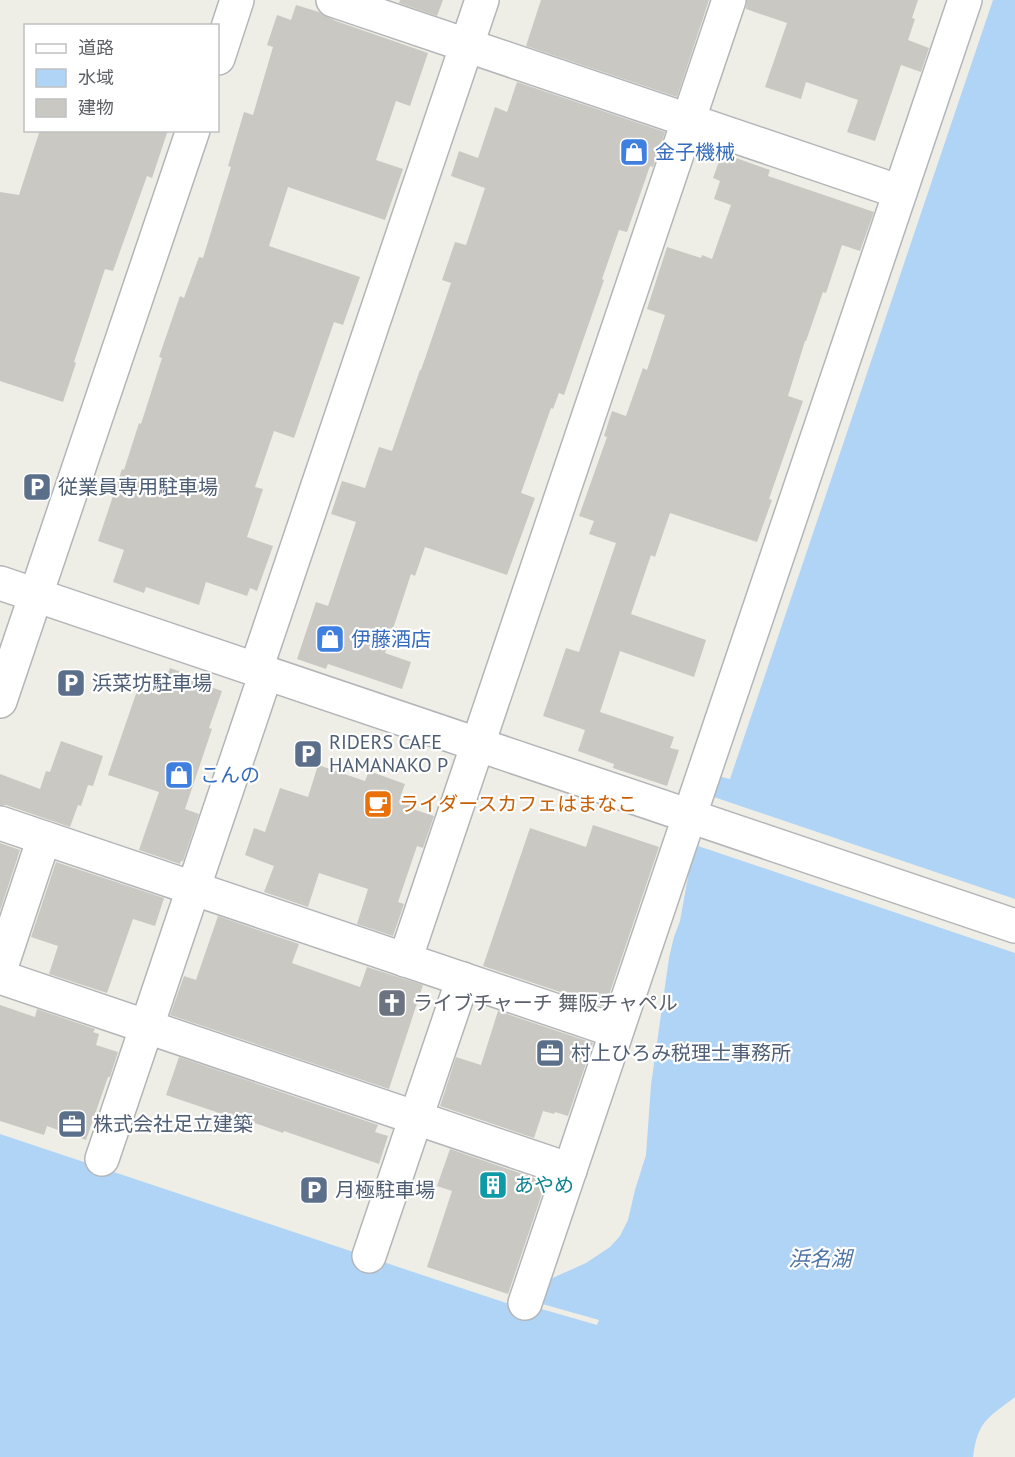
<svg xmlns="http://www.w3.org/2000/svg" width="1015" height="1457" font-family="'PT Sans','Noto Sans JP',sans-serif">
<rect width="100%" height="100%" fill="#eeede6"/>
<path fill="#afd4f6" d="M993,0H1015V1397C988,1418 978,1420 973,1457H0V1134L536,1313L548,1280L586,1263L610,1247L620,1236L628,1220L635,1190L646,1155L651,1085L669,958L674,937L680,921L693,849L718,776L730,779Z"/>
<g fill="#eeede6">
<polygon points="708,795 1015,899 1015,953 692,844"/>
<polygon points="539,1303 599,1320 597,1325 538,1308"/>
</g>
<g fill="#cac8c3">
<polygon points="400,0 443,0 437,16 399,3"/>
<polygon points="541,0 709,0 677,97 526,46"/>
<polygon points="747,0 918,0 912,18 915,19 908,40 929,48 921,72 901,65 875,141 847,132 858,100 806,82 801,99 765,87 787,23 746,9"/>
<polygon points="296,5 319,12 336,21 428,53 410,106 396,101 376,160 403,169 385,220 288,187 269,246 360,277 343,325 334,322 294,438 274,431 255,487 263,489 247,537 273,546 257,591 250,588 247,596 206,582 199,605 146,587 144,593 113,582 124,550 98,541 122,469 124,470 139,423 141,424 162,358 159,357 180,296 184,298 199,257 203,258 231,167 228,166 244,112 253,115 273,47 267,45 277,15 291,20"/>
<polygon points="517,82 665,132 653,167 650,166 627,232 619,230 602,279 604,280 564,395 559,393 553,409 551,408 521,493 535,498 507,575 425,547 415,576 411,574 385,653 411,662 402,689 328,664 326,669 297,659 316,602 328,606 356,522 331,514 342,481 365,488 379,447 392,451 420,370 421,370 451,283 442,280 455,242 466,245 485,188 451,176 459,151 478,158 495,107 507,112"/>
<polygon points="40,130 168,130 152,178 147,176 113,271 105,269 74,362 76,363 63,402 0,381 0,192 19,195"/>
<polygon points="722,153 770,170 768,176 874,212 860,251 842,245 826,293 823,292 806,341 805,341 788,396 803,401 769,499 772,500 757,542 670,513 655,557 651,555 631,614 706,640 694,677 620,651 600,712 674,737 670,748 679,750 667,786 613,768 614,764 578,751 585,730 543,716 566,648 579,652 616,543 589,534 594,521 579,516 607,437 604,436 612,411 626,416 643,368 647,370 665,315 647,309 667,247 701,258 702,255 712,259 731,205 714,199 720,181 713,178"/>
<polygon points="170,668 201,679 199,683 222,691 209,728 212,729 185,809 199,814 183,861 181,861 180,864 139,850 159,792 108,775 138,688 160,695"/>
<polygon points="61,741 103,756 93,786 88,785 81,806 78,805 70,827 6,805 0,805 0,774 40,789 46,771 50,772"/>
<polygon points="318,765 365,781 369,771 405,784 400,798 415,804 413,809 434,816 423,848 417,846 398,902 404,904 393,936 357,924 368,889 319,873 308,907 264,892 274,866 245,855 254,828 265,832 280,788 308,797"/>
<polygon points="593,825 659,847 605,1007 483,966 530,828 586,847"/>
<polygon points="0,843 20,850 0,911"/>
<polygon points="56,862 164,898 155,926 133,919 107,993 49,974 58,946 31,937"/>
<polygon points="218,916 299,944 292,963 360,987 367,967 423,985 389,1089 170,1015 184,976 196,980"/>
<polygon points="0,1005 35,1017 37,1009 95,1029 93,1032 99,1034 96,1045 118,1052 110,1077 108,1077 86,1140 47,1126 44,1135 0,1121"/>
<polygon points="498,1011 593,1043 568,1116 555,1112 554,1114 543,1111 534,1138 440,1106 456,1057 481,1065"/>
<polygon points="179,1057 378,1125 375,1132 388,1136 379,1164 284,1131 283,1133 232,1115 231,1117 166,1095"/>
<polygon points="450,1149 546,1182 508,1294 427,1267 452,1191 437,1186"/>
</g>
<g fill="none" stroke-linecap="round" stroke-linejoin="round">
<g stroke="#b3b6b9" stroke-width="36">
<g id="street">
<polyline points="333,0 900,192"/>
<polyline points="218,58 237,0"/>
<polyline points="0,701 193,130"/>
<polyline points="0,823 616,1031"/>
<polyline points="405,960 729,0"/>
<polyline points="0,970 44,838"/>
<polyline points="0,977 570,1170"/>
<polyline points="102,1159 266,673"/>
<polyline points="369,1256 463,979"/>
<polyline points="525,1303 965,0"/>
</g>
</g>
<g stroke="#b3b5b9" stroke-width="36">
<g id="secondary">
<polyline points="0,583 1015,926"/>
<polyline points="256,669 482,0"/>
</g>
</g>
<use href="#street" stroke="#fff" stroke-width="33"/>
<use href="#secondary" stroke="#fff" stroke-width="33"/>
</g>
<defs>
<g id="shop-square" transform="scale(1.5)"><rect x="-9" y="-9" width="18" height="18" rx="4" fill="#3f7fe0" stroke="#fff"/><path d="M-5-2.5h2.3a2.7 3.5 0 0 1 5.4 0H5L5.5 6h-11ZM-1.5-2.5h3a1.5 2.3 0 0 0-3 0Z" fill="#fff"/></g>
<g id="parking-square" transform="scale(1.5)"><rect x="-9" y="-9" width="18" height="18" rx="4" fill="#5c6f8a" stroke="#fff"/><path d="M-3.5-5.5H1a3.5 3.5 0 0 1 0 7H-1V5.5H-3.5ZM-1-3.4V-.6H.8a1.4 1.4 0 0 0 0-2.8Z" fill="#fff"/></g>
<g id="cafe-square" transform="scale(1.5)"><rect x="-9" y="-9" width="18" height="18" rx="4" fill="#e8710a" stroke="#fff"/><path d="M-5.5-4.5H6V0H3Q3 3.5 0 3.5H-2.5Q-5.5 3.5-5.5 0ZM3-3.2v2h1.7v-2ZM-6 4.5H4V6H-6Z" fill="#fff"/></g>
<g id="church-square" transform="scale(1.5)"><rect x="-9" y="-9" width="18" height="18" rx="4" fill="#6b7280" stroke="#fff"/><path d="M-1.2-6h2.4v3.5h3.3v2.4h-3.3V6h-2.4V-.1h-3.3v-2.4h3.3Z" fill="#fff"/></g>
<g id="office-square" transform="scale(1.5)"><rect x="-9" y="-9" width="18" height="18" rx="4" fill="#5c6f8a" stroke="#fff"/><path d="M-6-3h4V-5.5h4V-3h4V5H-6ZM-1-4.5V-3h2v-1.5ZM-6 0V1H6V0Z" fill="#fff"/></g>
<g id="building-square" transform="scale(1.5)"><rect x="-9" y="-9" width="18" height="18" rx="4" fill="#0f9aa8" stroke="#fff"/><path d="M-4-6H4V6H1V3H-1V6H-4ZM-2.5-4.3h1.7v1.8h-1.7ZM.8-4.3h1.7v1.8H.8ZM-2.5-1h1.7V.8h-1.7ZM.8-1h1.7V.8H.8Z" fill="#fff"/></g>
</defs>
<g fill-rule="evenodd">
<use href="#shop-square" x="634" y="152"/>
<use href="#parking-square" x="37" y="487"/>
<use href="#shop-square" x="330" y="639"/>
<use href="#parking-square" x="71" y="683"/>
<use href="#parking-square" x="308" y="754"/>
<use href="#shop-square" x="179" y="775"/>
<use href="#cafe-square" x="378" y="804"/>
<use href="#church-square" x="392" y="1003"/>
<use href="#office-square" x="550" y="1053"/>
<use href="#office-square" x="72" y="1124"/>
<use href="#building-square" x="493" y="1185"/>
<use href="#parking-square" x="314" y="1190"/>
</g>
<g text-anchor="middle" stroke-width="4.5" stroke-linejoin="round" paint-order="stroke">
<g font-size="20" fill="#366cbe" stroke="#fff" text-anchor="start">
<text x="655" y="159">金子機械</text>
<text x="351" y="646">伊藤酒店</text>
<text x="200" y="782">こんの</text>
</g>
<g font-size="20" fill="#4e5e75" stroke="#fff" text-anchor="start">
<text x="58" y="494">従業員専用駐車場</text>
<text x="92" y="690">浜菜坊駐車場</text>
<text x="329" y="749">RIDERS CAFE<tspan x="329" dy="23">HAMANAKO P</tspan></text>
<text x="571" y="1060">村上ひろみ税理士事務所</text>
<text x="93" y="1131">株式会社足立建築</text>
<text x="335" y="1197">月極駐車場</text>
</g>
<g font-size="20" fill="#c56008" stroke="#fff" text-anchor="start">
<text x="399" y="811">ライダースカフェはまなこ</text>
</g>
<g font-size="20" fill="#5b616d" stroke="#fff" text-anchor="start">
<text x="413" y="1010">ライブチャーチ 舞阪チャペル</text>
</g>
<g font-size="20" fill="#0d838f" stroke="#fff" text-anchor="start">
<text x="514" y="1192">あやめ</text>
</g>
<g font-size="21" font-style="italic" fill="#4d74a6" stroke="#fff">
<text x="820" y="1266">浜名湖</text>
</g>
</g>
<rect x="24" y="24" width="195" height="108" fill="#ffffff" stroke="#bfc0c1" stroke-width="1.5"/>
<rect x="36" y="44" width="30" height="9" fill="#ffffff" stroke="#bfc0c1" stroke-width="1.5"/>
<text x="78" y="54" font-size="18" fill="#5e6165">道路</text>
<rect x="36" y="69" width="30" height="18" fill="#afd4f6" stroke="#bfc0c1" stroke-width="1.5"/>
<text x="78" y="84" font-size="18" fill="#5e6165">水域</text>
<rect x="36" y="99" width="30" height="18" fill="#cac8c3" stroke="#bfc0c1" stroke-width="1.5"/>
<text x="78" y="114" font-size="18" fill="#5e6165">建物</text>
</svg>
